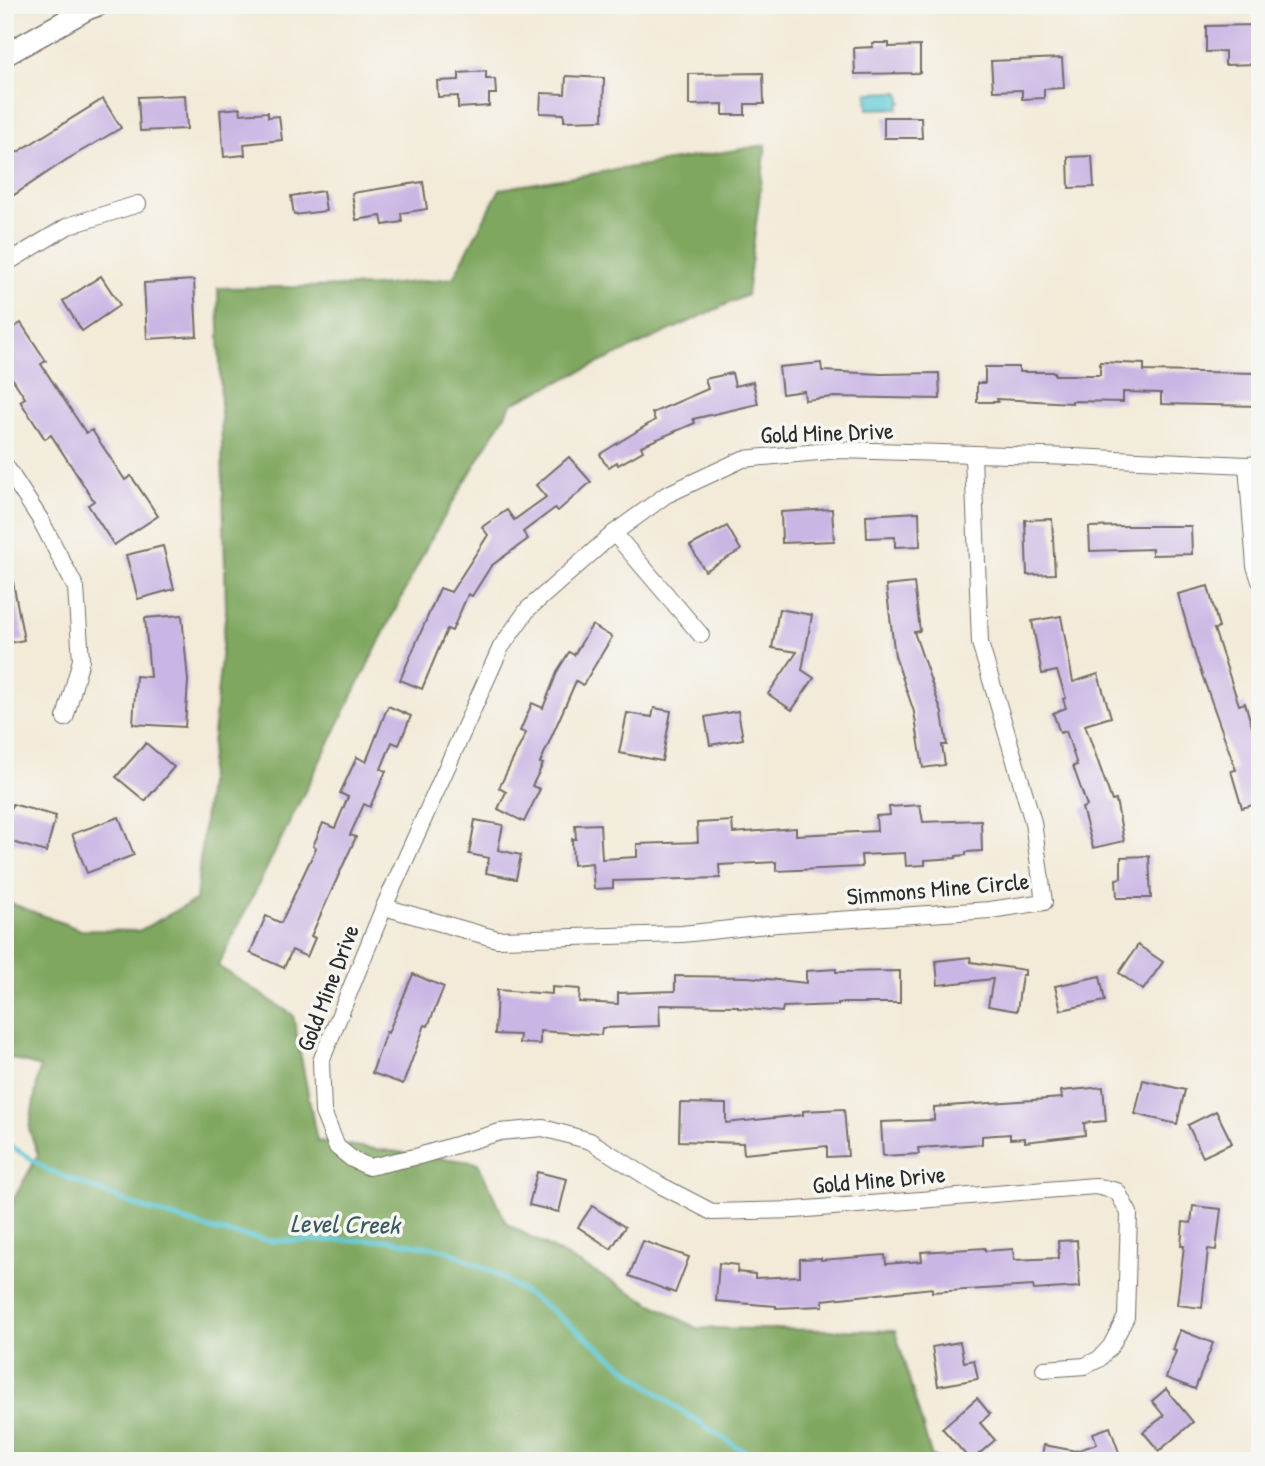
<svg xmlns="http://www.w3.org/2000/svg" width="1265" height="1466" font-family="'Patrick Hand',sans-serif">
<rect width="100%" height="100%" fill="#f6f6f2"/>
<filter id="ink" filterUnits="userSpaceOnUse"><feTurbulence type="fractalNoise" baseFrequency=".0143" numOctaves="2"/><feDisplacementMap in="SourceGraphic" scale="14" xChannelSelector="R" yChannelSelector="G"/><feConvolveMatrix kernelMatrix="1 2 1 2 8 2 1 2 1" color-interpolation-filters="sRGB"/></filter>
<filter id="wash" filterUnits="userSpaceOnUse"><feTurbulence type="fractalNoise" baseFrequency=".00686" numOctaves="4" result="noise"/><feDisplacementMap in="SourceGraphic" scale="28" xChannelSelector="R" yChannelSelector="G"/><feGaussianBlur stdDeviation="1.57" result="paint"/><feColorMatrix in="noise" values="0 0 0 0 0 0 0 0 0 0 0 0 0 0 0 0 0 1.4 0 .05"/><feComposite in="paint" operator="in"/></filter>
<g filter="url(#wash)">
<rect width="100%" height="100%" fill="#f3ead8"/>
<polygon fill="#7fa75e" stroke="#556944" stroke-width="2" points="766,145 747,295 512,403 428,544 218,966 293,1015 317,1141 478,1163 507,1224 696,1328 895,1331 931,1455 942,1461 5,1461 5,1215 38,1155 29,1129 40,1067 5,1056 5,901 81,930 139,931 196,900 226,609 218,288 376,286 453,278 500,189"/>
<polygon fill="#5bc7d4" stroke="#437980" stroke-width="2" points="899,92 902,103 899,103 899,108 868,109 867,93"/>
<g fill="none" stroke-linecap="round" stroke-linejoin="round">
<polyline stroke="#5bc7d4" stroke-width="5" points="5,1142 48,1170 137,1206 217,1231 272,1241 389,1240 446,1250 494,1273 550,1309 673,1405 735,1446 765,1461"/>
</g>
<g id="blocks">
<g fill="#cab6e4">
<polygon points="1255,25 1256,64 1225,65 1225,51 1206,52 1206,26"/>
<polygon points="872,43 889,43 889,47 920,46 920,73 855,74 854,48 873,47"/>
<polygon points="1062,58 1064,88 1044,89 1044,98 1022,99 1022,90 993,91 991,61"/>
<polygon points="486,71 486,79 495,79 496,94 489,94 489,106 458,108 458,96 438,97 437,81 459,80 459,73"/>
<polygon points="763,73 764,104 745,104 745,115 723,115 723,104 689,105 689,74"/>
<polygon points="566,76 604,78 603,120 564,121 564,114 540,113 541,93 565,94"/>
<polygon points="185,95 187,129 140,131 138,97"/>
<polygon points="103,99 121,128 66,160 5,201 5,160"/>
<polygon points="240,108 241,114 268,112 268,117 279,116 282,140 244,144 245,155 224,157 220,110"/>
<polygon points="884,117 921,117 922,138 884,138"/>
<polygon points="1092,156 1094,187 1069,188 1068,157"/>
<polygon points="423,182 427,209 401,213 402,222 383,225 381,216 356,220 352,193"/>
<polygon points="323,191 326,211 294,215 291,196"/>
<polygon points="101,276 120,305 82,331 63,301"/>
<polygon points="194,280 197,336 147,339 144,283"/>
<polygon points="21,323 46,361 41,364 86,433 92,430 125,480 131,476 158,516 114,545 88,505 94,501 51,435 45,439 20,401 25,398 5,367 5,333"/>
<polygon points="1100,362 1144,364 1144,371 1260,373 1260,406 1161,404 1161,393 1123,392 1123,402 1072,401 1072,403 997,399 998,402 977,402 977,383 985,383 985,367 1019,367 1019,372 1055,372 1055,375 1100,375"/>
<polygon points="821,363 822,371 881,374 939,373 940,399 834,397 805,400 804,391 782,394 779,367"/>
<polygon points="732,373 735,386 753,382 758,404 693,419 695,423 641,446 643,451 618,465 617,462 609,467 604,462 600,454 655,420 652,413 708,389 705,379"/>
<polygon points="569,457 591,482 558,511 555,508 523,532 528,539 491,566 472,596 468,594 452,631 447,629 422,689 400,680 440,588 451,592 488,535 482,527 507,510 514,520 546,497 536,485"/>
<polygon points="832,509 834,541 782,543 781,512"/>
<polygon points="919,512 920,546 895,547 895,537 867,538 866,515"/>
<polygon points="1052,519 1055,574 1027,575 1025,520"/>
<polygon points="727,526 741,550 705,571 690,546"/>
<polygon points="1128,526 1191,526 1192,554 1152,555 1152,549 1090,551 1089,527"/>
<polygon points="163,546 174,589 138,599 126,555"/>
<polygon points="13,582 24,640 5,644 5,583"/>
<polygon points="914,583 920,631 914,632 942,713 947,745 942,745 945,765 923,768 914,712 895,656 886,586"/>
<polygon points="1208,586 1219,628 1214,629 1239,705 1245,703 1260,753 1260,803 1242,808 1231,771 1236,770 1196,658 1178,594"/>
<polygon points="779,609 812,615 802,670 814,678 792,710 768,694 797,652 772,648"/>
<polygon points="182,615 188,681 185,727 133,724 136,676 150,677 145,618"/>
<polygon points="1061,616 1073,682 1098,674 1111,717 1085,725 1112,801 1116,800 1124,841 1093,848 1082,808 1087,806 1073,766 1077,765 1066,731 1060,733 1053,713 1066,708 1063,699 1066,698 1057,671 1042,674 1032,621"/>
<polygon points="592,625 612,637 583,685 576,681 540,763 543,764 532,786 540,789 524,822 498,809 506,792 499,788 526,733 520,731 532,703 543,708 558,670 569,652 574,655"/>
<polygon points="388,706 411,716 399,745 392,742 381,769 386,771 370,807 364,804 350,835 356,837 311,936 315,938 307,957 292,950 284,968 250,953 266,916 281,923 316,848 313,846 323,823 335,828 348,797 340,793 357,757 366,762"/>
<polygon points="654,708 671,711 662,761 619,753 627,713 652,717"/>
<polygon points="738,711 743,739 710,745 705,717"/>
<polygon points="146,743 174,767 145,801 116,777"/>
<polygon points="12,804 56,816 46,852 5,840 5,828"/>
<polygon points="920,805 923,822 981,820 982,851 966,852 966,855 956,856 956,858 925,860 925,865 906,866 905,853 861,855 862,867 776,871 776,862 719,865 720,878 613,881 613,888 594,889 592,863 573,865 572,839 576,839 575,825 600,824 602,859 637,857 637,844 698,842 697,823 732,821 733,833 796,828 796,835 877,831 876,816 890,815 889,807"/>
<polygon points="119,817 134,855 87,873 72,834"/>
<polygon points="475,820 503,825 498,850 521,855 516,879 486,873 489,858 469,854"/>
<polygon points="1149,856 1151,898 1117,898 1116,879 1121,878 1121,857"/>
<polygon points="1138,945 1163,962 1143,990 1119,973"/>
<polygon points="970,957 971,962 1025,970 1025,975 1022,975 1017,1011 988,1006 993,979 938,985 936,961"/>
<polygon points="836,969 836,972 900,971 900,1003 838,1003 838,1005 783,1007 782,1012 738,1008 738,1006 659,1005 660,1026 602,1028 601,1035 540,1031 540,1044 519,1043 520,1035 495,1034 497,990 552,994 552,987 580,989 579,1002 618,1004 618,993 675,991 675,976 748,977 806,983 806,971"/>
<polygon points="413,974 444,987 428,1026 425,1025 403,1084 372,1073 386,1032 388,1033"/>
<polygon points="1100,976 1105,1001 1061,1010 1055,986"/>
<polygon points="1143,1080 1185,1090 1177,1124 1135,1114"/>
<polygon points="1103,1087 1106,1121 1084,1123 1085,1135 1025,1142 1025,1138 1010,1139 1010,1134 982,1136 982,1144 918,1148 919,1154 883,1156 881,1122 934,1120 934,1107 1062,1098 1061,1091"/>
<polygon points="680,1103 726,1104 726,1123 803,1115 803,1111 844,1109 848,1156 827,1157 827,1146 744,1154 743,1143 679,1141"/>
<polygon points="1216,1111 1232,1143 1203,1157 1188,1125"/>
<polygon points="537,1172 567,1179 559,1212 529,1205"/>
<polygon points="592,1206 625,1227 611,1249 578,1227"/>
<polygon points="1193,1206 1221,1209 1216,1250 1208,1249 1202,1308 1177,1305 1184,1246 1181,1246 1183,1222 1191,1223"/>
<polygon points="1077,1240 1080,1287 1034,1290 1033,1286 932,1292 932,1288 823,1300 823,1306 776,1308 776,1306 716,1301 719,1263 738,1265 737,1272 755,1274 755,1278 800,1276 800,1259 821,1258 821,1260 885,1255 886,1264 922,1261 921,1252 985,1248 985,1251 1013,1249 1014,1260 1059,1258 1058,1241"/>
<polygon points="643,1241 689,1257 675,1293 629,1276"/>
<polygon points="1180,1330 1213,1343 1195,1389 1166,1378 1176,1351 1173,1350"/>
<polygon points="960,1342 964,1362 974,1360 978,1379 938,1386 932,1347"/>
<polygon points="1166,1389 1193,1422 1159,1451 1143,1432 1164,1416 1152,1401"/>
<polygon points="977,1398 990,1414 980,1423 995,1440 971,1461 942,1428"/>
<polygon points="1110,1427 1122,1461 1041,1461 1044,1445 1076,1451 1097,1444 1093,1433"/>
</g>
</g>
</g>
<g filter="url(#ink)">
<use href="#blocks" fill-opacity="0" stroke="#716e68" stroke-width="2"/>
<g fill="none" stroke-linecap="round" stroke-linejoin="round">
<g stroke="#716e68" stroke-width="18">
<g id="minor">
<polyline points="5,264 68,226 138,204"/>
<polyline points="5,465 40,519 76,588 81,660 65,718"/>
<polyline points="1247,465 1255,566 1260,581"/>
<polyline points="614,533 701,635"/>
<polyline points="384,907 497,939 682,934 777,924 990,910 1044,902 1033,822 980,643 973,455"/>
<polyline points="1044,1369 1085,1366 1099,1359 1111,1346 1126,1317 1129,1213 1117,1191 1095,1186 795,1210 712,1212 660,1185 590,1141 543,1128 500,1132 419,1156 369,1167 352,1159 337,1147 323,1112 321,1061 384,907 501,647 528,609 614,533 666,495 743,459 840,450 1074,457 1247,465 1260,464"/>
</g>
</g>
<g stroke="#716e68" stroke-width="24">
<polyline id="tertiary" points="5,55 87,9 98,5"/>
</g>
<use href="#minor" stroke="#fff" stroke-width="16"/>
<use href="#tertiary" stroke="#fff" stroke-width="21"/>
</g>
</g>
<g text-anchor="middle" stroke-width="7" stroke-linejoin="round" paint-order="stroke">
<g font-size="24" fill="#2b2b2b" stroke="#f6f6f2">
<text transform="translate(827 433) rotate(-2)" y="8">Gold Mine Drive</text>
<text transform="translate(938 889) rotate(-5)" y="8">Simmons Mine Circle</text>
<text transform="translate(328 988) rotate(-69)" y="8">Gold Mine Drive</text>
<text transform="translate(879 1180) rotate(-5)" y="8">Gold Mine Drive</text>
</g>
<g font-size="26" font-style="italic" fill="#395a5e" stroke="#f6f6f2">
<text transform="translate(345 1224) rotate(1)" y="9">Level Creek</text>
</g>
</g>
<rect width="1265" height="1466" fill="none" stroke="#f6f6f2" stroke-width="28"/>
</svg>
